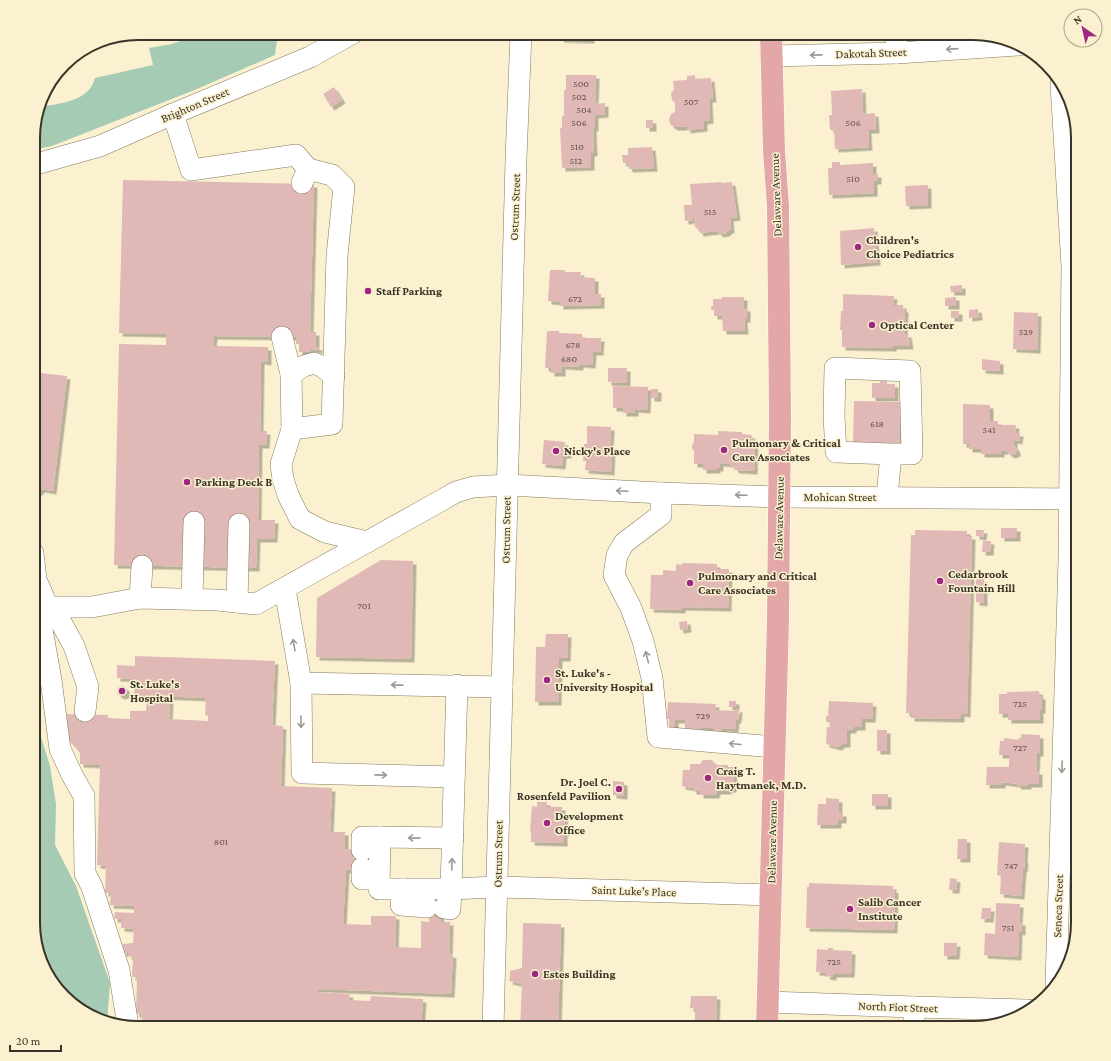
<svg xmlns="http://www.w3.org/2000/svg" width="1111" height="1061" font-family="'Crimson Pro',serif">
<defs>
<filter id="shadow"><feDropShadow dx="3.5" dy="3.5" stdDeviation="0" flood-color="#0004"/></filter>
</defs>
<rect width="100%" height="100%" fill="#fbf1d0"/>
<g fill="#a6cbb5">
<path d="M191,33H278L275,55L197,89L52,146L33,150V131L40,107C60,103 89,102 95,78L153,65L149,48C164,45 181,45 191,33Z"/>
<polygon points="33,704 37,724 50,766 56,804 55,845 76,886 110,983 107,1022 98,1020 64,997 41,963 33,930"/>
</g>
<g fill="#e0b9b6" filter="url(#shadow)">
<polygon points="561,33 591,33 591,40 560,39"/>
<polygon points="566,75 596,75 595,104 605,103 605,114 595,115 595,128 593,128 594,153 591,153 591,167 562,168 560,128 562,128 562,116 564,116 564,90 566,90"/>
<polygon points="695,75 695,79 711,78 713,99 709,99 710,120 704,121 704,128 687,130 687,127 674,127 670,124 669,119 671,114 675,112 675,103 672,100 671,93 674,90 673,81 687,80 687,76"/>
<polygon points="334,87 342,100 331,107 323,94"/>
<polygon points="862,89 863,114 875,113 876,130 868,130 869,147 835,149 834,130 830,130 829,115 832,115 831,91"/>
<rect x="646" y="120" width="7" height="8"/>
<polygon points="652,147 654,168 629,169 628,163 623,163 622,155 628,155 628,148"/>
<polygon points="832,162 840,162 840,165 873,163 873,174 878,174 878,181 874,181 874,193 829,195 828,168 832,168"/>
<polygon points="123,180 314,184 310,332 316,332 316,347 319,347 319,350 311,349 311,352 299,352 299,344 296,344 296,337 214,336 213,346 268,347 268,362 261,361 260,431 267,431 266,445 259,445 258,520 275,520 274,539 257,539 256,568 114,565 119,344 166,345 166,334 119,333"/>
<polygon points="721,182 721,183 732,182 737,217 730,218 731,230 729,230 726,233 720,234 717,231 700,233 699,230 695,227 694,221 697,217 693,218 693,220 685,221 684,205 692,205 690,184"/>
<polygon points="928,185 928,205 906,206 905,186"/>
<polygon points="874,228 877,262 841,265 840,231"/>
<polygon points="550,270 565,270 565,272 581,272 580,277 595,278 595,294 601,294 601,305 560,306 560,302 548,301"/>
<polygon points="962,285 962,292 951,292 950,286"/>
<polygon points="843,294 894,296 893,305 903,305 903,309 905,309 904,334 908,334 910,346 893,346 893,348 842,347 842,330 840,330 841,311 843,311"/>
<polygon points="722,297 744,297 744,308 747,308 747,319 744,319 745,331 723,331 722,316 714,316 714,310 711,310 711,307 713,306 713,299 722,299"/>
<polygon points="956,297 956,306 945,306 945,298"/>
<polygon points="978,309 979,317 969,318 969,310"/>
<rect x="951" y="311" width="8" height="7"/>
<polygon points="1014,312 1038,313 1037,350 1013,349"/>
<polygon points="547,331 559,331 559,333 582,334 582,338 601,338 600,352 593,352 592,365 580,364 580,367 562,366 562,373 551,373 551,368 545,368"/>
<polygon points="982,359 1000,361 1000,371 982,370"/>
<polygon points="608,368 627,368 627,383 608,382"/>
<polygon points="41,373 67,376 53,491 42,489 33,497 33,387 39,388"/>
<polygon points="880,381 887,381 887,384 895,384 895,398 872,398 872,383 880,383"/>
<polygon points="613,386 648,387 647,410 635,409 635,413 623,413 623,408 613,408"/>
<rect x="651" y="389" width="7" height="9"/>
<polygon points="854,401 900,402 899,447 853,444"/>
<polygon points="963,404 990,405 990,421 998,421 998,425 1016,425 1015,433 1020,433 1019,441 1014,440 1014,445 1017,450 1017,453 1012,455 1008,453 1007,451 1001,451 1001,454 981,454 981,449 969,449 969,444 963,444"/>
<polygon points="587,426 611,427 610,445 612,445 611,472 585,470 586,461 583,461 584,444 587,444"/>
<polygon points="718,431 742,432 742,434 752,435 751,439 755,439 754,471 736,470 733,466 730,466 731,464 720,463 720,468 717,468 717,470 703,470 703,464 694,464 694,451 692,449 692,445 694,442 694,434 718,435"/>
<polygon points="544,440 565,442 564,448 569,449 568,455 563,455 562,466 542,464"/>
<rect x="1001" y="528" width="16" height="10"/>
<polygon points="915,530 967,531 967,536 972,536 967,714 961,713 961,719 911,718 911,713 906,713 911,535 915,535"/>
<polygon points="976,530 984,530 983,537 976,536"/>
<polygon points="983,541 991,541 990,552 982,552"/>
<polygon points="381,560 413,561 411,659 316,657 317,598"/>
<polygon points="682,563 717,564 717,569 729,569 728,608 682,607 682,610 650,609 651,575 663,575 663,570 676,571 676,564 682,565"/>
<polygon points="976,579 984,579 984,603 976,602"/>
<polygon points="687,621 688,629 680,630 679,622"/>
<polygon points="546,634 568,634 567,658 559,658 558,702 535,702 536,647 545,647"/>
<polygon points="135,656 275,661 272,725 283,726 281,786 332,788 330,832 345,832 345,849 351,849 351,853 377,851 376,868 351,865 351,870 346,870 343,924 371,925 371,916 396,916 395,947 421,948 421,921 429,922 428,897 443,897 440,922 450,922 449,954 453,955 451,994 318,989 318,992 350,994 349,1000 370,1001 371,996 423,999 421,1028 141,1028 142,1014 136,1014 137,977 132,977 133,957 128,956 128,953 123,953 123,944 133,943 134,929 121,928 121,919 114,919 115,912 134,913 134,906 110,905 111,893 105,893 106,866 97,865 100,765 80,764 80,753 67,738 67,714 108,715 108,718 130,719 130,711 146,711 147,699 170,700 169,719 208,721 208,716 205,715 206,698 134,695 135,679 117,678 117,665 135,666"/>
<circle cx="122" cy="691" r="5"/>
<polygon points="1039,691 1040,696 1042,696 1042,710 1040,710 1040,720 1008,720 1008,714 999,714 999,694 1007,694 1007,692"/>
<rect x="729" y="701" width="7" height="6"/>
<polygon points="829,701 873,703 872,719 862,719 862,727 854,727 852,730 847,730 847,744 842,744 838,747 826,744 827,727 830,727 830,722 826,722 826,716 828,716"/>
<polygon points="668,702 716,704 715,710 736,711 736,709 739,709 738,720 736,720 735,729 723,728 723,731 713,731 713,728 701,727 701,732 685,731 685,720 675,720 675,729 669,729 669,719 667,719"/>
<rect x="877" y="730" width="10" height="21"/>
<polygon points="1021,734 1040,735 1040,753 1037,753 1036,771 1039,771 1039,784 1028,784 1028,786 1017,786 1018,784 1002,782 1002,785 986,785 987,767 1009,767 1009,755 999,755 1000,741 1004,741 1004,738 1019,740 1018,738 1021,738"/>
<polygon points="703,760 712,760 716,765 728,765 728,767 734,767 733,789 728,789 728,791 717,791 716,795 700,795 700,791 693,791 693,788 682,786 683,770 690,770 690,764 700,764"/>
<polygon points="613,781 624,782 624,796 613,795"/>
<rect x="872" y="794" width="16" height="12"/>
<polygon points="826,798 839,799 839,813 843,813 843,820 838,820 838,825 817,825 818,804 826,804"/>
<polygon points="537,802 547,802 547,807 562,807 562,814 565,814 564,826 566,826 566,833 564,833 564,843 531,842 531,831 530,831 532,806 537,807"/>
<polygon points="958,839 967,839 967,859 957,859"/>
<polygon points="999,842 1025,844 1024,860 1025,860 1024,869 1023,869 1021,896 1000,894 1001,876 997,875"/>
<polygon points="950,878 957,879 956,890 949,890"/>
<polygon points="809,883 893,886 893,890 895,890 894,930 806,928 807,887 809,887"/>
<polygon points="996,903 1020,904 1019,922 1022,922 1022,932 1019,931 1018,957 984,955 985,933 995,934"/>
<polygon points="982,908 991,908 990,919 981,919"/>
<polygon points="523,923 561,924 558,1028 520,1028 522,984 509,981 510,977 510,971 522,968"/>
<polygon points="944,943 957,943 956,956 944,956"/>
<polygon points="828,948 833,948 833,950 852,951 851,974 833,974 833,977 826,976 827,973 816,972 817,949 828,950"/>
<polygon points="691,996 717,996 716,1028 689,1028 689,1020 695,1020 695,1008 690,1008"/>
</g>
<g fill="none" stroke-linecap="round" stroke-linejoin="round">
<g stroke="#837a5c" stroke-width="22">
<g id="minor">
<polyline points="896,33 897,53"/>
<polyline points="771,56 897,53 1019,45"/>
<polyline points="173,114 191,170 296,155 308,169"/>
<polyline points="33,165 100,146 173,114 310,57 353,33"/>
<polyline points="282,337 291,374 292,429 281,464 283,479 288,495 300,519 325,532 367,542"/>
<polyline points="291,374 304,366 314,363 323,367 334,376"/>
<polyline points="292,429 332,424 337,256 344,187 332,175 308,169 302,183"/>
<polyline points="661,493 661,515 624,543 617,555 614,575 631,608 643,641 652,678 658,737 774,747"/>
<polyline points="887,497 891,454 912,454 910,371 835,368 834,416 836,452 891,454"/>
<polyline points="33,553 36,580 48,607 62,624 74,646 88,687 85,711"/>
<polyline points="285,589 301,683 302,773 454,777"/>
<polyline points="140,598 142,566"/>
<polyline points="192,599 194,522"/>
<polyline points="237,602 239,524"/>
<polyline points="48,607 92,607 140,598 217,600 256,604 442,500 456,492 473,487 507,485 661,493 780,497 1078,499"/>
<polyline points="48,607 41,624 51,680 60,749 72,775 84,796 85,873 92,887 119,970 128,1026"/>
<polyline points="301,683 502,687"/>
<polyline points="453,838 380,837 379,889 451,889 497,887 771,895"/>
<polyline points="362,850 362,837 380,837"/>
<polyline points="362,868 362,879 379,879"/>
<polyline points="403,889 401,905 427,907"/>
<polyline points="444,908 450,909 451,889 457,685"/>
<polyline points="1056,984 1069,560 1072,266 1061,84"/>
<polyline points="768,1002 914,1007 1028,1010"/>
<polyline points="493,1028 516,159 521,33"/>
<polyline points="914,1028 914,1007"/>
</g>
</g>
<g stroke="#fff" stroke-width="23">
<polyline id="major" points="767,1028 778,619 780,417 778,206 774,151 771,33"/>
</g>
<use href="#minor" stroke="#fff" stroke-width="21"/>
<use href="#major" stroke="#e3a7a7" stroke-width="22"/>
</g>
<defs><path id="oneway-shaft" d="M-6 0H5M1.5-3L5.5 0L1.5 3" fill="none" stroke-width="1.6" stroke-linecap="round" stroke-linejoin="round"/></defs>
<g stroke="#9c9a93">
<use href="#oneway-shaft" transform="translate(952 49) rotate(176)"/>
<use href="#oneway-shaft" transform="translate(816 55) rotate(179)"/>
<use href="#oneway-shaft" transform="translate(622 491) rotate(-177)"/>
<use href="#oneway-shaft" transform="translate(741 495) rotate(-178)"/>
<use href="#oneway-shaft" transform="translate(294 645) rotate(-100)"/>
<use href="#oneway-shaft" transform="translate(647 657) rotate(-104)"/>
<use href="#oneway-shaft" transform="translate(397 685) rotate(-179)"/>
<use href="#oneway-shaft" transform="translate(301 722) rotate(89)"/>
<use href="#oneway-shaft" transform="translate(735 744) rotate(-175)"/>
<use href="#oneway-shaft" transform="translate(1062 767) rotate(92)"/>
<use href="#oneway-shaft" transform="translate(381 775) rotate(1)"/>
<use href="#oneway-shaft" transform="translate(414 838) rotate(-179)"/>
<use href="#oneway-shaft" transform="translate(452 864) rotate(-88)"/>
</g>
<g fill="#9e2781" stroke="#fbf1d0" stroke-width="1.5">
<circle cx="858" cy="247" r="4"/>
<circle cx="368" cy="291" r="4"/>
<circle cx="872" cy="325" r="4"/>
<circle cx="724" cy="450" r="4"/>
<circle cx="556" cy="451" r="4"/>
<circle cx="187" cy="482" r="4"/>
<circle cx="940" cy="581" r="4"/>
<circle cx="690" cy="583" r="4"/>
<circle cx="547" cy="680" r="4"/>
<circle cx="122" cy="691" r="4"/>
<circle cx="708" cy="778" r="4"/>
<circle cx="619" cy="789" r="4"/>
<circle cx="547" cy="823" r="4"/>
<circle cx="850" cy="909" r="4"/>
<circle cx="535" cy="974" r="4"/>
</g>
<g text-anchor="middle" stroke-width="3" stroke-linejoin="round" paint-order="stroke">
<g font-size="10" fill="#62554b">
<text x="581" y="87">500</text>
<text x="579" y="100">502</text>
<text x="691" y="105">507</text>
<text x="584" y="113">504</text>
<text x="579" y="126">506</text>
<text x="853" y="126">506</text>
<text x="577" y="150">510</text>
<text x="576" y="164">512</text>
<text x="853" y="182">510</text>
<text x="710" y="215">515</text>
<text x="575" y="302">672</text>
<text x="1026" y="335">529</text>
<text x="573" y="348">678</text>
<text x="569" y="362">680</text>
<text x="877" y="427">618</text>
<text x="989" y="433">541</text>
<text x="364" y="609">701</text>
<text x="1020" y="707">725</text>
<text x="703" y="719">729</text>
<text x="1020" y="751">727</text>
<text x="221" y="845">801</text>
<text x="1011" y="869">747</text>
<text x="1008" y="931">751</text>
<text x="834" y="965">725</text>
</g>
<g font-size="12" fill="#383427" stroke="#fbf1d0">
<text transform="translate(871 53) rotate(-2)" y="4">Dakotah Street</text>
<text transform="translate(195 105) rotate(-23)" y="4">Brighton Street</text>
<text transform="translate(776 195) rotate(-92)" y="4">Delaware Avenue</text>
<text transform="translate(515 207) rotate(-88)" y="4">Ostrum Street</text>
<text x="840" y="501">Mohican Street</text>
<text transform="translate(779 518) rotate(-89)" y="4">Delaware Avenue</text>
<text transform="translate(506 530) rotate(-89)" y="4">Ostrum Street</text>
<text transform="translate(772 842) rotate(-89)" y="4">Delaware Avenue</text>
<text transform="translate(498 854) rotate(-89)" y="4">Ostrum Street</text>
<text transform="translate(634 891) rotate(2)" y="4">Saint Luke's Place</text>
<text transform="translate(1058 906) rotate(-88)" y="4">Seneca Street</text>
<text transform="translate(898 1007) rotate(2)" y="4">North Fiot Street</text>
</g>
<g font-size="12" font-weight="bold" fill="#383427" stroke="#fbf1d0" text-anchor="start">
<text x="866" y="244">Children's<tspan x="866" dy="14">Choice Pediatrics</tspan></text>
<text x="376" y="295">Staff Parking</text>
<text x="880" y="329">Optical Center</text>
<text x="732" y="447">Pulmonary &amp; Critical<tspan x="732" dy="14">Care Associates</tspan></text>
<text x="564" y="455">Nicky's Place</text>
<text x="195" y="486">Parking Deck B</text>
<text x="948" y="578">Cedarbrook<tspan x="948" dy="14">Fountain Hill</tspan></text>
<text x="698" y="580">Pulmonary and Critical<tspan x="698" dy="14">Care Associates</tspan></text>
<text x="555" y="677">St. Luke's -<tspan x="555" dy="14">University Hospital</tspan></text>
<text x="130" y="688">St. Luke's<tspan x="130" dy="14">Hospital</tspan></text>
<text x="716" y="775">Craig T.<tspan x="716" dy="14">Haytmanek, M.D.</tspan></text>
<text x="611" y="786" text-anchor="end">Dr. Joel C.<tspan x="611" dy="14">Rosenfeld Pavilion</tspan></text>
<text x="555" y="820">Development<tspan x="555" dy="14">Office</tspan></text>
<text x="858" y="906">Salib Cancer<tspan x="858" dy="14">Institute</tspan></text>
<text x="543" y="978">Estes Building</text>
</g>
</g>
<path d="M0 0H1111V1061H0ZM138 40H973A98 98 0 0 1 1071 138V923A98 98 0 0 1 973 1021H138A98 98 0 0 1 40 923V138A98 98 0 0 1 138 40Z" fill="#fbf1d0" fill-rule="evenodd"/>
<path fill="none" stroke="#383427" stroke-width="2" d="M138 40H973A98 98 0 0 1 1071 138V923A98 98 0 0 1 973 1021H138A98 98 0 0 1 40 923V138A98 98 0 0 1 138 40Z"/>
<g transform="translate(1083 28) rotate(326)"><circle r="19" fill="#fbf1d0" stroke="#ada58c"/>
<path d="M0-3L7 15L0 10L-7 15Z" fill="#9e2781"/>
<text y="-6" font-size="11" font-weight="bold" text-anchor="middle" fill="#383427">N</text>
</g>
<path d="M10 1045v6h51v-6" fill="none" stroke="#383427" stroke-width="2"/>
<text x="16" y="1045" font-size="12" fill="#383427" stroke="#fbf1d0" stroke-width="3" paint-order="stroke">20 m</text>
</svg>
